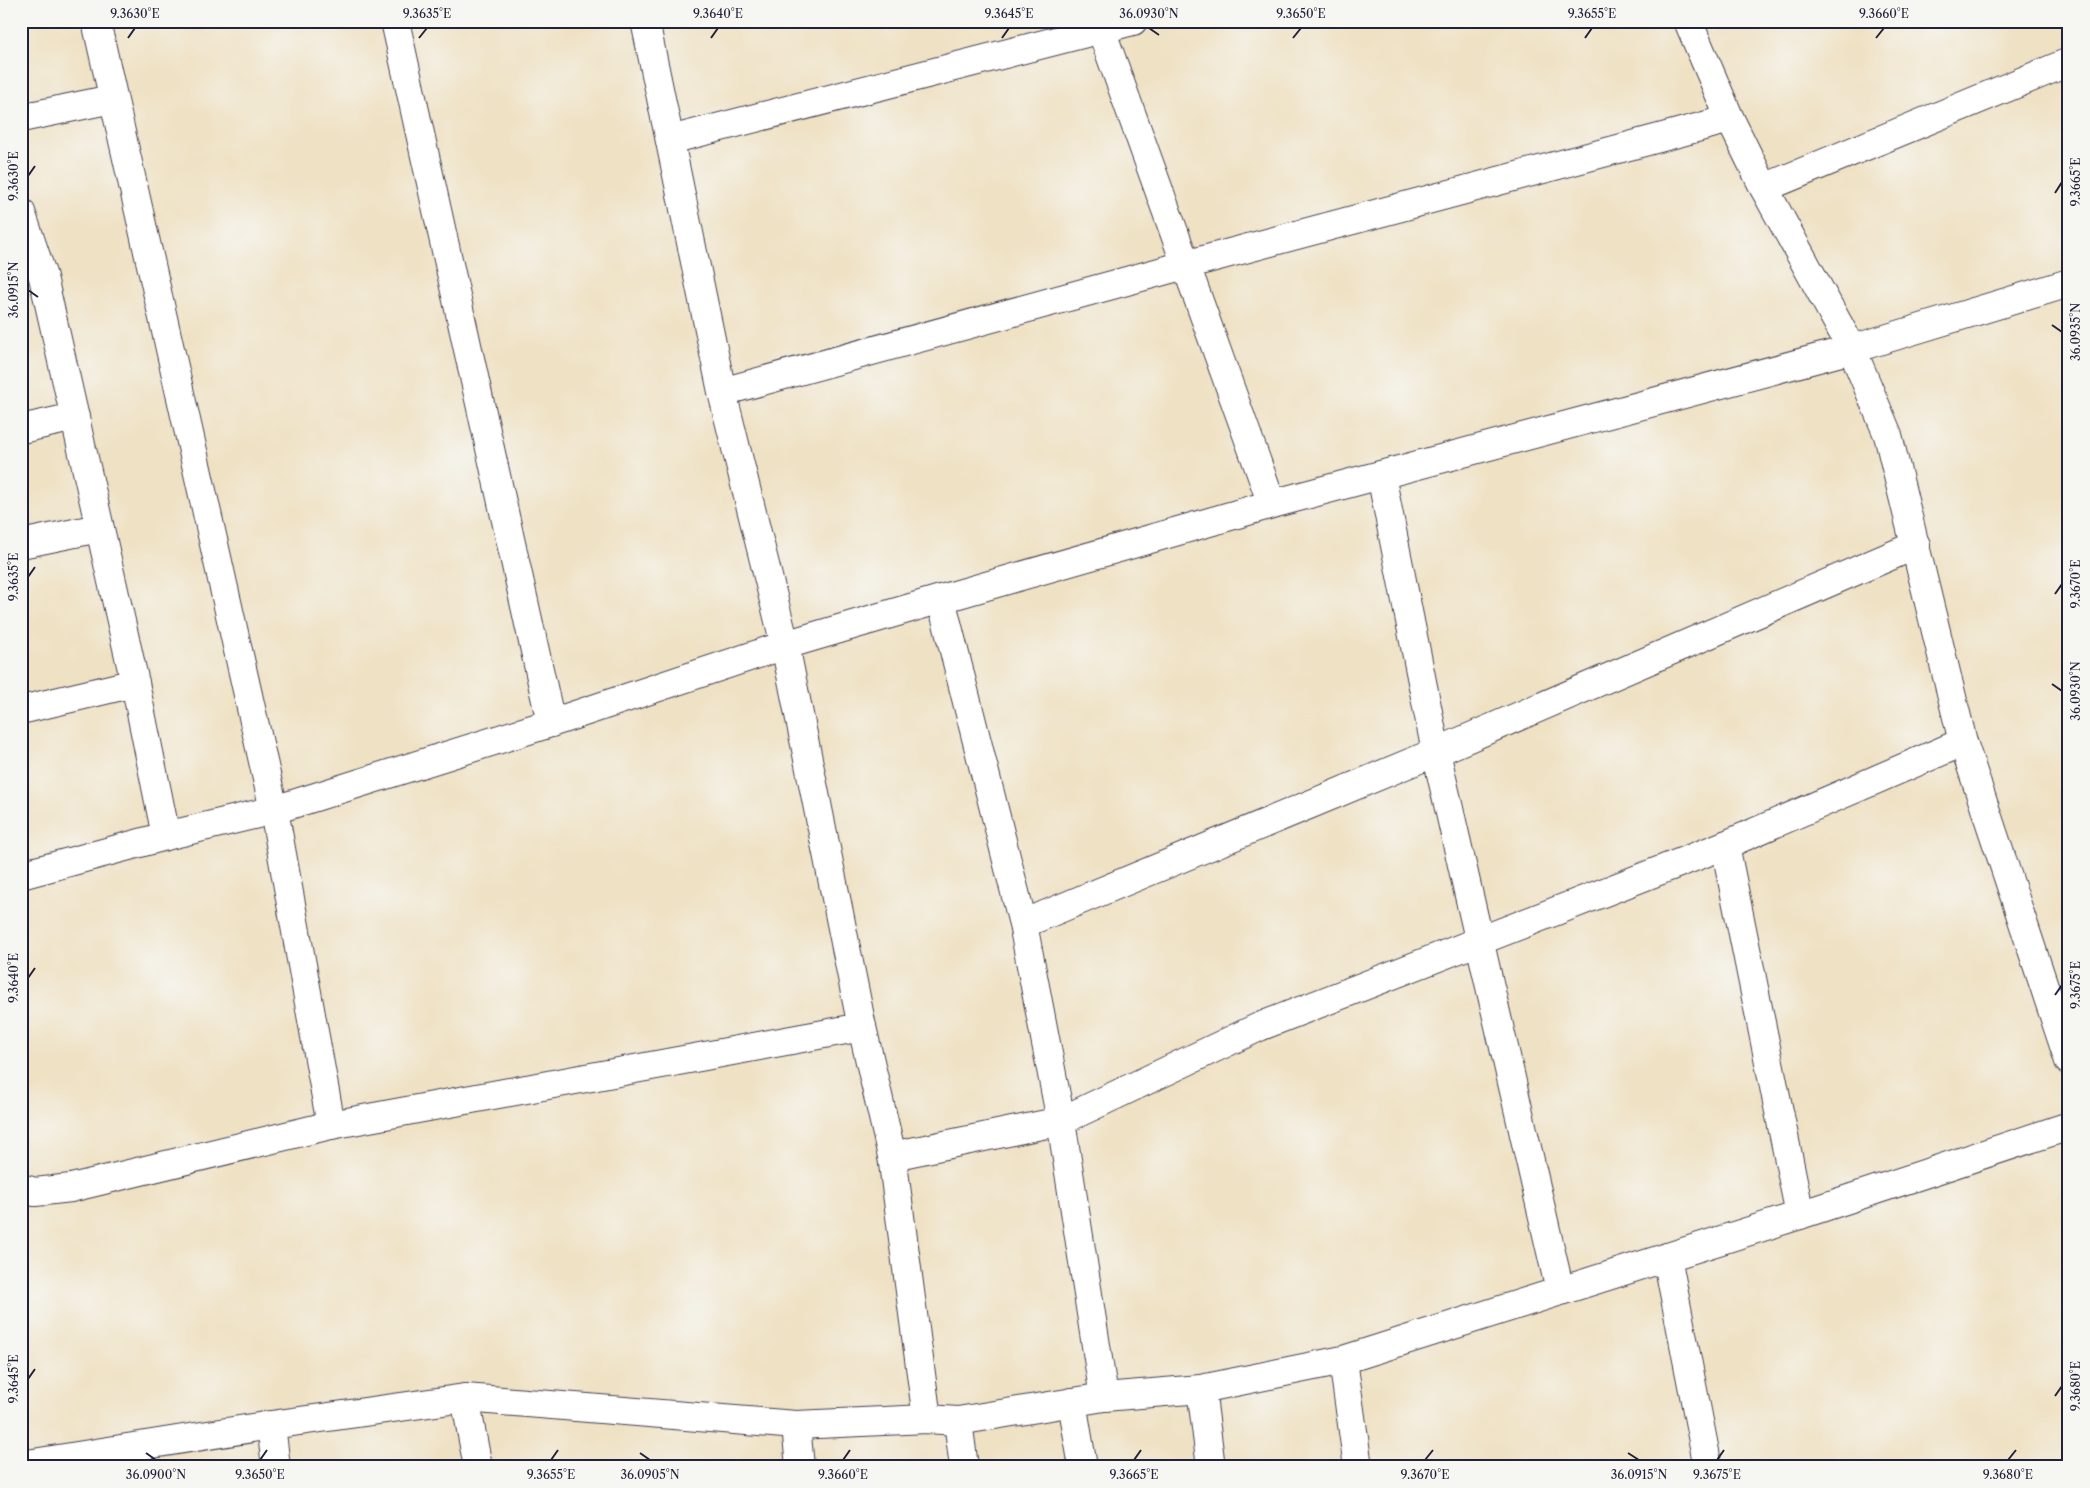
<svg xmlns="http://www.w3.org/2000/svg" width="2090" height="1488" font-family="'Libre Caslon Text',serif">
<rect width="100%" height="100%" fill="#f6f6f2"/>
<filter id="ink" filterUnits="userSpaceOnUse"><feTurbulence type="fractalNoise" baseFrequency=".02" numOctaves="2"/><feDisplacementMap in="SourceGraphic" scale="10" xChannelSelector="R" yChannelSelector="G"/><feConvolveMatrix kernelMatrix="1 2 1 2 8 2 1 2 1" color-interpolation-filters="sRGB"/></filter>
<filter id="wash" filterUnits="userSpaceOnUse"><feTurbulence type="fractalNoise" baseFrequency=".0096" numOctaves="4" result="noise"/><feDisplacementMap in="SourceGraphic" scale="20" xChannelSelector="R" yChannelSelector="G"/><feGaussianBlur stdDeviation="1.12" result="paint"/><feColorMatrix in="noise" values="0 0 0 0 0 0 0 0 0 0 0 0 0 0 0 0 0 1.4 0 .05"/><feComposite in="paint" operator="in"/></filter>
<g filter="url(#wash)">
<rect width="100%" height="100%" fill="#efe1c3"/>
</g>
<g filter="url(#ink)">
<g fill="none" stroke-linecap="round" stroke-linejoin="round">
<g stroke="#413f4f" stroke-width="30">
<g id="street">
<polyline points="96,21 274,810 331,1125"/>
<polyline points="395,21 551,723"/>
<polyline points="645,21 722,392 785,645 862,1027 892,1156 927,1419"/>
<polyline points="1098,21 1272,504"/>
<polyline points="1688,21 1730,119 1764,188 1852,349 1888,435 1963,742 2069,1061"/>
<polyline points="21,118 112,99"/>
<polyline points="670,140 1133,21"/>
<polyline points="1764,188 2069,62"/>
<polyline points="21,212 43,277 135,683 166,836"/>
<polyline points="722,392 1185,265 1730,119"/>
<polyline points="21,429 75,417"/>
<polyline points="1381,475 1436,752 1560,1291"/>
<polyline points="21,544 99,528"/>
<polyline points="941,599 1023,924 1061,1121 1104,1397"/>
<polyline points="21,710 135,683"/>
<polyline points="1725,845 1800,1215"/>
<polyline points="21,875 166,836 274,810 551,723 785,645 941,599 1272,504 1852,349 2069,283"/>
<polyline points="1023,924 1436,752 1916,545"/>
<polyline points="892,1156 1061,1121 1259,1027 1725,845 1963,742"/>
<polyline points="21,1188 35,1192 71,1188 331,1125 862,1027"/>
<polyline points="1667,1257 1708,1467"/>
<polyline points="1343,1360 1358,1467"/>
<polyline points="1201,1389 1211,1467"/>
<polyline points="465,1398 478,1467"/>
<polyline points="1072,1402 1083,1467"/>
<polyline points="958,1421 964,1467"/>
<polyline points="271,1425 276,1467"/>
<polyline points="796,1425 800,1467"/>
<polyline points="21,1465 271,1425 465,1398 796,1425 927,1419 958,1421 1104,1397 1201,1389 1343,1360 1800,1215 2069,1126"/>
</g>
</g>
<use href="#street" stroke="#fff" stroke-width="28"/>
</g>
</g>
<path fill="none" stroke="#22223b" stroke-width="2" d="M1149,28L1159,35M128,38L135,28M419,38L427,28M711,38L718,28M1002,38L1009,28M1293,38L1301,28M1585,38L1592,28M1876,38L1884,28M28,176L35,166M2055,193L2062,182M28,290L38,297M2052,325L2062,332M28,577L35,567M2055,594L2062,584M2052,684L2062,691M28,978L35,968M2055,995L2062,985M28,1379L35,1369M2055,1396L2062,1386M146,1453L156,1460M640,1453L650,1460M1628,1453L1639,1460M260,1460L267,1450M551,1460L558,1450M843,1460L850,1450M1134,1460L1141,1450M1425,1460L1433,1450M1717,1460L1724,1450M2008,1460L2016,1450"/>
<rect width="2090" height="1488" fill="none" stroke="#f6f6f2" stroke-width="55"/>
<rect x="28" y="28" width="2034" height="1432" fill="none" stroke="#22223b" stroke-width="2"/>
<g font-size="12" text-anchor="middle" fill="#22223b">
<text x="135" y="18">9.3630°E</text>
<text x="427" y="18">9.3635°E</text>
<text x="718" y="18">9.3640°E</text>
<text x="1009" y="18">9.3645°E</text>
<text x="1149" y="18">36.0930°N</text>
<text x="1301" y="18">9.3650°E</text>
<text x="1592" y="18">9.3655°E</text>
<text x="1884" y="18">9.3660°E</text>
<text transform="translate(14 176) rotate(-90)" y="4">9.3630°E</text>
<text transform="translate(2076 182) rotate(-90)" y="4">9.3665°E</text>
<text transform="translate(14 290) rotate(-90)" y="4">36.0915°N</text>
<text transform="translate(2076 332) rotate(-90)" y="4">36.0935°N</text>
<text transform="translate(14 577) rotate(-90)" y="4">9.3635°E</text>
<text transform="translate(2076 584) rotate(-90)" y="4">9.3670°E</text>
<text transform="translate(2076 691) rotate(-90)" y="4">36.0930°N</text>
<text transform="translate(14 978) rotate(-90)" y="4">9.3640°E</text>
<text transform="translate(2076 985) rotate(-90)" y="4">9.3675°E</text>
<text transform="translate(14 1379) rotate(-90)" y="4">9.3645°E</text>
<text transform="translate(2076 1386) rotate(-90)" y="4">9.3680°E</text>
<text x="156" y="1479">36.0900°N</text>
<text x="260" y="1479">9.3650°E</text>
<text x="551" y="1479">9.3655°E</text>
<text x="650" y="1479">36.0905°N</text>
<text x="843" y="1479">9.3660°E</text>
<text x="1134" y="1479">9.3665°E</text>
<text x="1425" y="1479">9.3670°E</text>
<text x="1639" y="1479">36.0915°N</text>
<text x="1717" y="1479">9.3675°E</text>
<text x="2008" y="1479">9.3680°E</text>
</g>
</svg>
